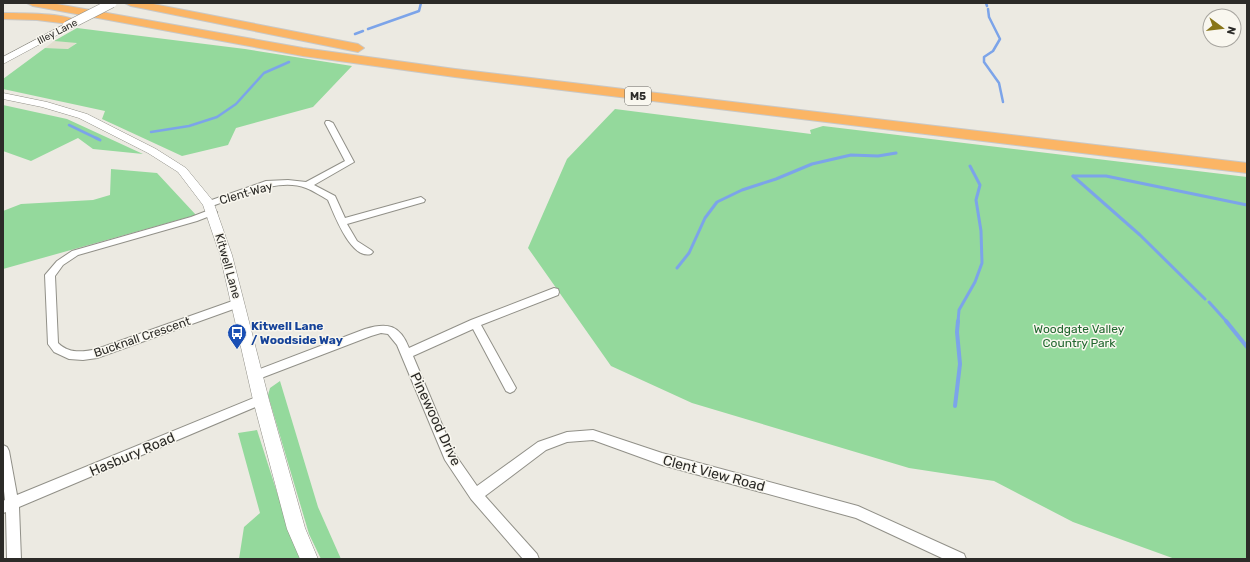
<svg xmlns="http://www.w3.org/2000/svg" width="1250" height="562" font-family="Rubik,sans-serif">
<rect width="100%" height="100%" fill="#eceae2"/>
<polygon fill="#e2dfcf" points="54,41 77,42 69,49 45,48"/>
<g fill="#94d99c">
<polygon points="77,28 245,49 352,66 313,107 236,128 228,145 182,156 102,119 105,111 3,89 3,79 45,48 68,49 77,43 54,41"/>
<polygon points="3,105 67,119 143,154 93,149 78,138 31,161 3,151"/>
<polygon points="615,109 811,134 810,130 823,126 1247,177 1247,559 1175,559 1073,522 994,481 909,468 692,403 611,366 528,248 567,159"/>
<polygon points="111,169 157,173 196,215 3,269 3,211 21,204 93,200 110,195"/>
<polygon points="280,381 318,507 341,559 321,559 309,534 268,395 270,388"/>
<polygon points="257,430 290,533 302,559 239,559 244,527 260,513 238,433"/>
</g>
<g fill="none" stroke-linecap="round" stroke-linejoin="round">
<g stroke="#7ca4e9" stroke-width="2.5">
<polyline points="986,3 987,6"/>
<polyline points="988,9 989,17 1000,39 993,51 984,57 984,62 999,83 1003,102"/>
<polyline points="368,29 419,11 421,3"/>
<polyline points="355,34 363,31"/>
<polyline points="69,125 98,139"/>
<polyline points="151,132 189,126 217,117 236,104 264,73 289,62"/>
</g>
<g stroke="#7ca4e9" stroke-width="3">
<polyline points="96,138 100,140"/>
<polyline points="1073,176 1140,235 1205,299"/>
<polyline points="1073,176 1106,176 1247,205"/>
<polyline points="677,268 689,253 705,218 717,202 742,190 776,179 812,164 851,155 878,156 896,153"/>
<polyline points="1209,302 1227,322"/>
<polyline points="958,322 959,310 975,282 982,263 981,231 976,200 980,185 970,166"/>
</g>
<g stroke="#7ca4e9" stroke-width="4">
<polyline points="1226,321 1247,347"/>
<polyline points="955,406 960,364 957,332 958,321"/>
</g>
<g stroke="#919088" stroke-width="2">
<g id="minor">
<path d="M326,121H329L333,123L354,162L314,185L335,196L345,218L421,197L425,200L424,202L347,224L357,241L371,250L373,252L371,254C351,260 334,214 328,200C321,196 314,191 306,188C278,177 239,197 212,206H206L205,204L206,202L266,181L288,180L306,182L345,161L325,123Z"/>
<path d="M212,209L217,212L215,214L197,221L78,255L63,265L55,276L58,343C69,354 83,352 97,349L238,299L242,300L243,303L242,306L97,358L83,360L69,359L54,352L48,344L45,275L57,261L72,251L191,217Z"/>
<path d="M554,288L558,289L559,292L558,295L481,325L516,388L514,391L510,393L506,391L473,329L413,356L454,453L477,486L538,442L567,432L593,430L662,453L858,506L964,554L966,559H944L856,518L662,465L593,440L567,442L546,450L485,496L537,554L539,559H523L471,499L445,460L397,345L388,334L381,333L371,336L256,380L252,378L250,375L252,372L365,329C388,322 400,325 409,348L471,320Z"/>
<polygon points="261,395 265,397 267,400 265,403 19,507 21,559 7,559 6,512 3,513 3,501 5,500 3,482 3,445 7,447 9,451 17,495"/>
</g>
</g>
<g stroke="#919088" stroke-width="1">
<g id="tertiary">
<polygon points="67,23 70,24 70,28 3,64 3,57"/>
<polygon points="3,93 47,102 87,114 156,149 186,168 213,201 232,255 269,400 305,528 318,559 300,559 287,529 253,400 220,255 203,205 178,172 148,153 79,118 42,107 3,99"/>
</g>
</g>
<g stroke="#c8c8c7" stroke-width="2">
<g id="motorway">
<polygon points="27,3 51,3 303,48 455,69 1247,163 1247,173 455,77 303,56 33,6"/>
<polygon points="125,3 148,3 358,44 364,48 358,52 131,6"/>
<path d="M3,13C15,13 69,13 75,21L69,24L37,20L3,19Z"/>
</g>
</g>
<use href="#minor" fill="#fff" fill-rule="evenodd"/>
<use href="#tertiary" fill="#fff" fill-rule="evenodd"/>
<use href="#motorway" fill="#fbb565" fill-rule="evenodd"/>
<g stroke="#919088" stroke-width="10" stroke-linecap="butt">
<polyline id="tertiary-bridge" points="67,26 112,3"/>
</g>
<use href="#tertiary-bridge" stroke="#fff" stroke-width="9"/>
</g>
<defs>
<g id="bus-pin" transform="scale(1)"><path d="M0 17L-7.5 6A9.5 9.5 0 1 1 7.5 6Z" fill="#1a4fb4" stroke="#f9f7ef"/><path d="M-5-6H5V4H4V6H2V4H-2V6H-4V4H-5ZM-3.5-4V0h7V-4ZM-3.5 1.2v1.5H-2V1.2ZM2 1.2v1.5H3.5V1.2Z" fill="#fff"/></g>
</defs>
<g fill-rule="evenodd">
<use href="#bus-pin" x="237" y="333"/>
</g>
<g text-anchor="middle" stroke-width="3" stroke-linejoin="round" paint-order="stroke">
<g font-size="10" fill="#2c2b28" stroke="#f9f7ef">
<text transform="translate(57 31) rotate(-27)" y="4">Illey Lane</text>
</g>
<rect fill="#f9f7ef" stroke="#6a6864" stroke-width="1" x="625" y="87" width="26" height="18" rx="3"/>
<g font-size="11" font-weight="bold" fill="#2c2b28">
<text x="638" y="100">M5</text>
</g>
<g font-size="12" fill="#2c2b28" stroke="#f9f7ef">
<text transform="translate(246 193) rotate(-16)" y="4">Clent Way</text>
<text transform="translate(228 266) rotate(74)" y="4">Kitwell Lane</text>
<text transform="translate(142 337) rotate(-19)" y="4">Bucknall Crescent</text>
</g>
<g font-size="12" font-weight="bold" fill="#164399" stroke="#f9f7ef" text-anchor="start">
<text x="251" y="330">Kitwell Lane<tspan x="251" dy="14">/ Woodside Way</tspan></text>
</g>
<g font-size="12" fill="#21672f" stroke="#f9f7ef">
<text x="1079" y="333">Woodgate Valley<tspan x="1079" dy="14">Country Park</tspan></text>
</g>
<g font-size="14" fill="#2c2b28" stroke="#f9f7ef">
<text transform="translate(436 419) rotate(65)" y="5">Pinewood Drive</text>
<text transform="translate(132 454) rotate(-23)" y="5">Hasbury Road</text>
<text transform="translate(714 473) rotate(15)" y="5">Clent View Road</text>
</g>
</g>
<rect width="1250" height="562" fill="none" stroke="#2c2b28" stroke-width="8"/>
<g transform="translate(1222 28) rotate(105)"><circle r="19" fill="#f9f7ef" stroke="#a7a59f"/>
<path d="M0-3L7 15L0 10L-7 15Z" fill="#887518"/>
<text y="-6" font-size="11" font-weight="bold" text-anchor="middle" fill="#2c2b28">N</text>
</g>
</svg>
